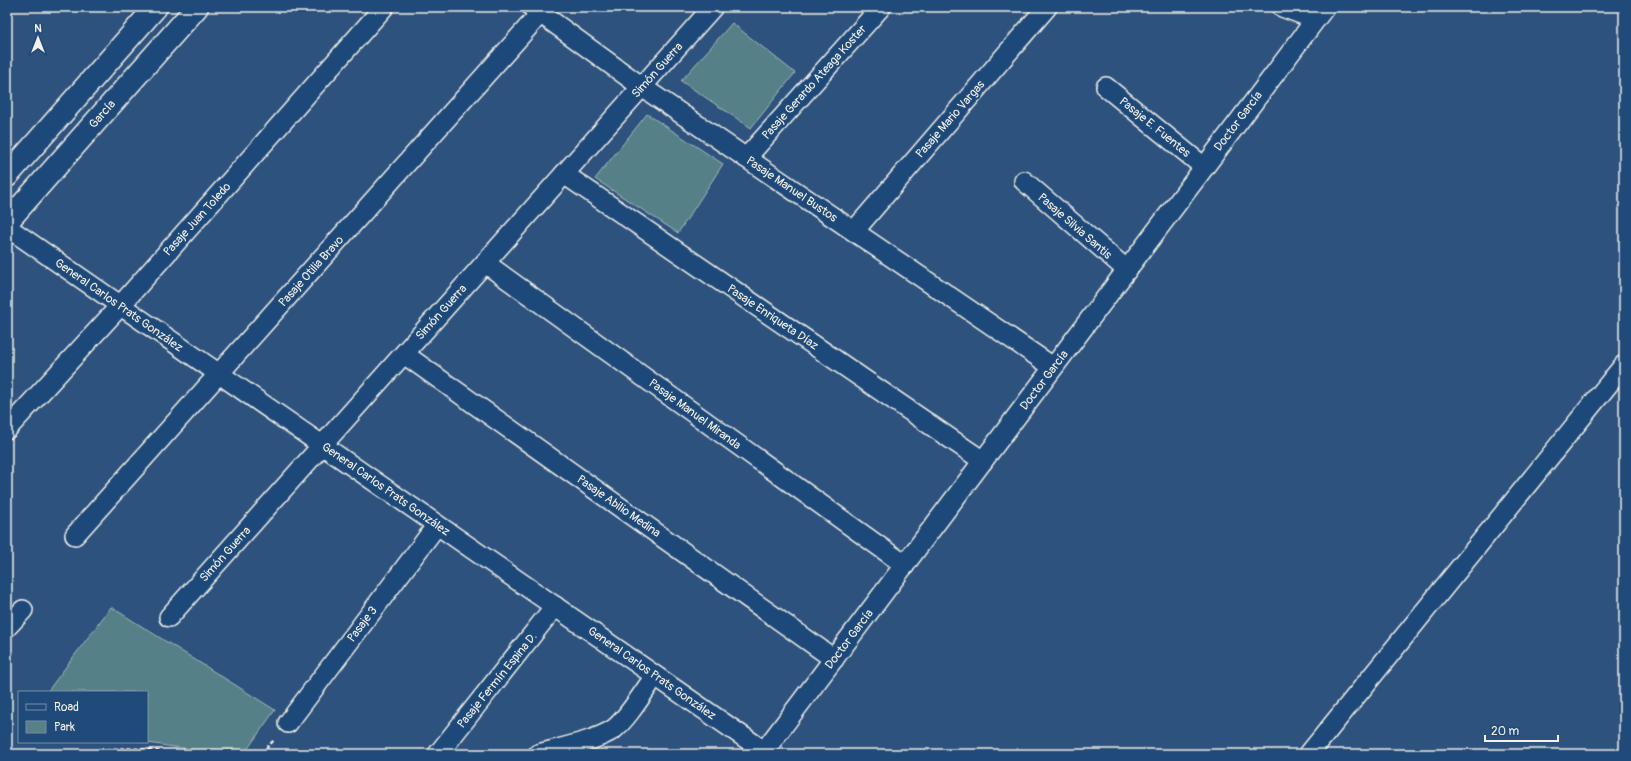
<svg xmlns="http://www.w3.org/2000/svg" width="1631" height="761" font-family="Pangolin,sans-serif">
<rect width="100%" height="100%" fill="#2e527e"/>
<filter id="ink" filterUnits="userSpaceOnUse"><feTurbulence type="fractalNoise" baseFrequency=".025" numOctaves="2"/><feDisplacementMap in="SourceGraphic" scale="8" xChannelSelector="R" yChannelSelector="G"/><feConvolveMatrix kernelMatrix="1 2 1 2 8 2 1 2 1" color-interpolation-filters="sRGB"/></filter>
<g filter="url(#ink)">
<g fill="#578087" stroke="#a6b8b8">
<polygon points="732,23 795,73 751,128 681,81"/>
<polygon points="647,114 723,164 678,233 595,179"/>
<polygon points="111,607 275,710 244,754 221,754 141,742 147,742 147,692 47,692"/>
</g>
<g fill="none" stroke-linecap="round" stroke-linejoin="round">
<g stroke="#f4f1e8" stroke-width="22">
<g id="minor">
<polyline points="532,7 642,87 1053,367"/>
<polyline points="1282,7 1315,19"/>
<polyline points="1106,87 1204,167"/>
<polyline points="746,158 881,7"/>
<polyline points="564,174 983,461"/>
<polyline points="1024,181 1127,270"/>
<polyline points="7,227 764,751"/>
<polyline points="854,231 1047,7"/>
<polyline points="485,263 905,565"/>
<polyline points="404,354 834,659"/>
<polyline points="7,429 120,306 384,7"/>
<polyline points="75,535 546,7"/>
<polyline points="169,617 713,7"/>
<polyline points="7,627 23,610"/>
<polyline points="288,723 437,525"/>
<polyline points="438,754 555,606"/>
<path d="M538,754C560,748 596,741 614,729C628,718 644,691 655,676"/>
<polyline points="762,754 1325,7"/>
<polyline points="1309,754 1624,365"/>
</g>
</g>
<g stroke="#f4f1e8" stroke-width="25">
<g id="tertiary">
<polyline points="7,176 156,7"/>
<polyline points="7,222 197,7"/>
</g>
</g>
<g stroke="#f4f1e8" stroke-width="2.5" stroke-dasharray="4 3" stroke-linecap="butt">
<path d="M86,754C117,744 151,750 182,754"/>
<polyline points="261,754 274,740"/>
</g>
<use href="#minor" stroke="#1f4a7a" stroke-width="19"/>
<use href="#tertiary" stroke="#1f4a7a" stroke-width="22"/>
</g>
</g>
<g text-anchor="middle" stroke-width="4" stroke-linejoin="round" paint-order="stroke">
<g font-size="12" fill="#f4f1e8" stroke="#1f4a7a">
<text transform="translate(657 70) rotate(-48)" y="4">Simón Guerra</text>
<text transform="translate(814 82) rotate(-48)" y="4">Pasaje Gerardo Ateaga Koster</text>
<text transform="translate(102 114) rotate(-49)" y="4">García</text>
<text transform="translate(950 119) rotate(-49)" y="4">Pasaje Mario Vargas</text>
<text transform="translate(1238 121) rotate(-53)" y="4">Doctor García</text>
<text transform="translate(1155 127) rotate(39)" y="4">Pasaje E. Fuentes</text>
<text transform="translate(792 189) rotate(34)" y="4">Pasaje Manuel Bustos</text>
<text transform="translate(197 219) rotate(-48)" y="4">Pasaje Juan Toledo</text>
<text transform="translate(1075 226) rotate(41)" y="4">Pasaje Silvia Santis</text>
<text transform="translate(311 271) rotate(-48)" y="4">Pasaje Otilia Bravo</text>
<text transform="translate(119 305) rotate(35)" y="4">General Carlos Prats González</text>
<text transform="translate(441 312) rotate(-48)" y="4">Simón Guerra</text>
<text transform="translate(773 317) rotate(34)" y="4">Pasaje Enriqueta Díaz</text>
<text transform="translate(1044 380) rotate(-53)" y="4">Doctor García</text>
<text transform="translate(695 414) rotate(36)" y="4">Pasaje Manuel Miranda</text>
<text transform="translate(386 489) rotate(35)" y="4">General Carlos Prats González</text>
<text transform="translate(619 506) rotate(35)" y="4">Pasaje Abilio Medina</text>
<text transform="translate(225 554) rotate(-48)" y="4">Simón Guerra</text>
<text transform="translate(362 624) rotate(-53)" y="4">Pasaje 3</text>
<text transform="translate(849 639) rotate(-53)" y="4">Doctor García</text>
<text transform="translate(652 673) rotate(35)" y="4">General Carlos Prats González</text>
<text transform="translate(497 680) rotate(-51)" y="4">Pasaje Fermín Espina D.</text>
</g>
</g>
<rect width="1631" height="761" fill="none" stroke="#1f4a7a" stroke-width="24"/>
<rect x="12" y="12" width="1607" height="737" fill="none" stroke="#f4f1e8" stroke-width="1.5" filter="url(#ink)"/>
<rect x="18" y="691" width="130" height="52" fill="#1f4a7a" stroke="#748da6"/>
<rect x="26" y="704" width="20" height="6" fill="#1f4a7a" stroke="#748da6"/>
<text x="54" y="711" font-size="12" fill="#f4f1e8">Road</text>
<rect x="26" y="721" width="20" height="12" fill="#578087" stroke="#748da6"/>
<text x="54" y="731" font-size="12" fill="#f4f1e8">Park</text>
<g transform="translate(38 38)" stroke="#1f4a7a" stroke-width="3" paint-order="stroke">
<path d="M0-3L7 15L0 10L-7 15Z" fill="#f4f1e8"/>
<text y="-6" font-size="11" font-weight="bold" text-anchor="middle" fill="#f4f1e8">N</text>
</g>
<path d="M1485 735v6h73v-6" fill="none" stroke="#f4f1e8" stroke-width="2"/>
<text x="1491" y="735" font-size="12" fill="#f4f1e8" stroke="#1f4a7a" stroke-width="3" paint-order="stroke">20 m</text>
</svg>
